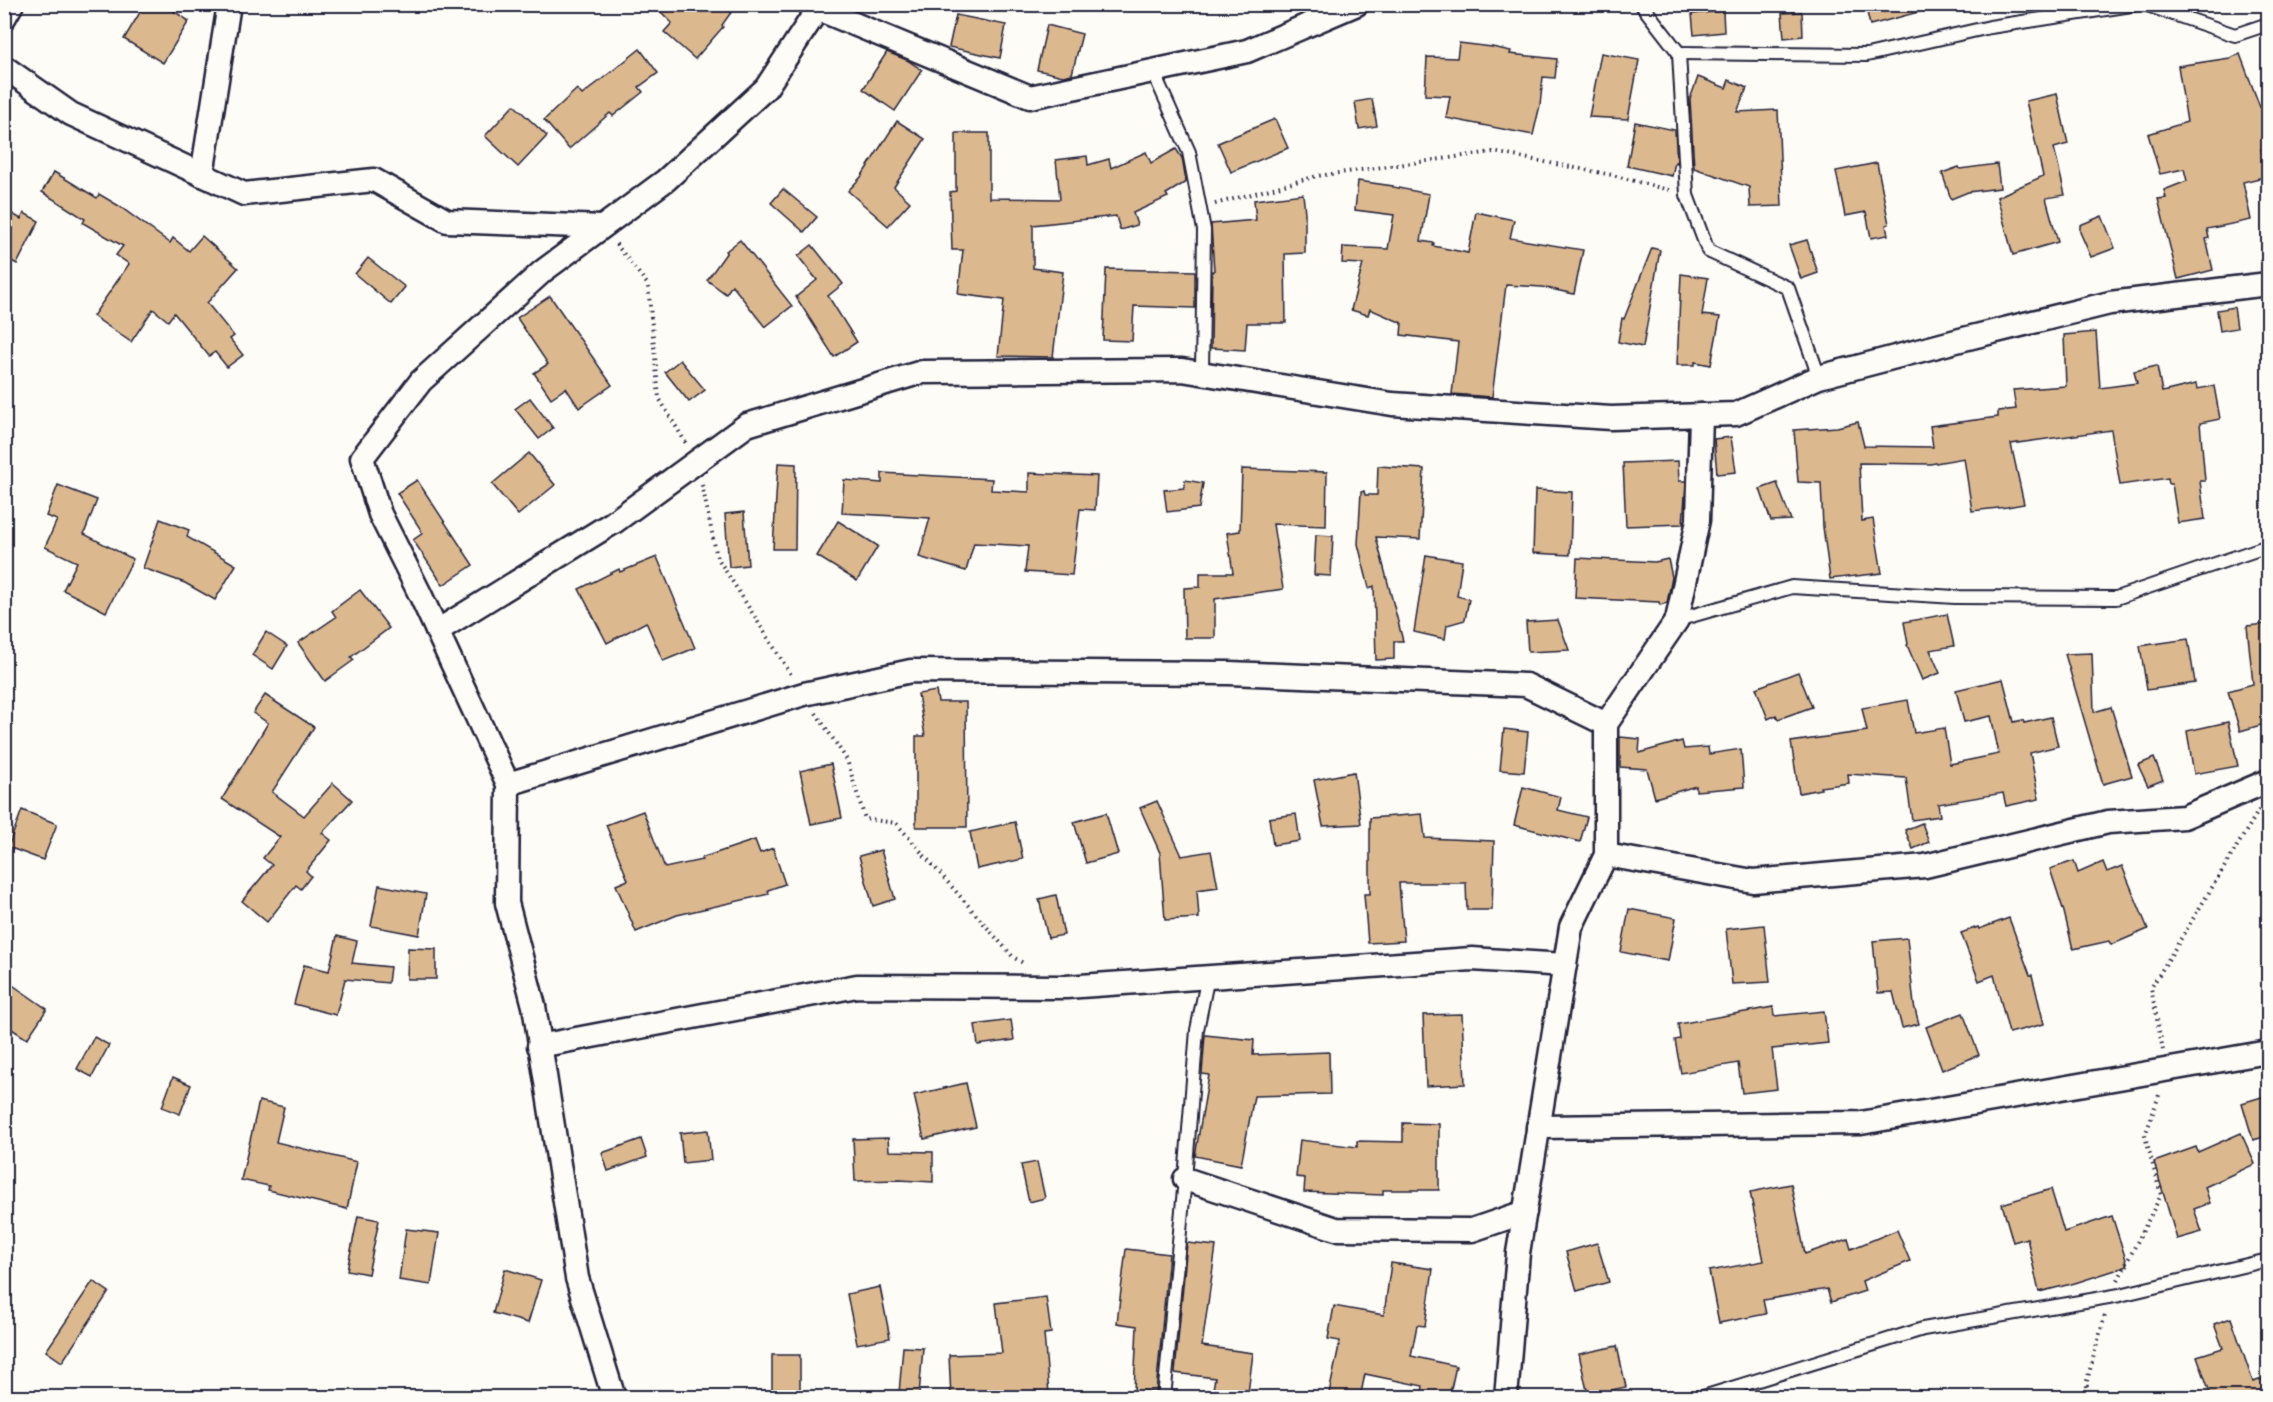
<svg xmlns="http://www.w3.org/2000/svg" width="2273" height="1402" font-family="Sriracha,sans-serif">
<rect width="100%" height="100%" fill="#fdfcf7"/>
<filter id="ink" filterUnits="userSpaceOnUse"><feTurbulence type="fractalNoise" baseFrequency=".0167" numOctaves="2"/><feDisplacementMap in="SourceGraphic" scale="12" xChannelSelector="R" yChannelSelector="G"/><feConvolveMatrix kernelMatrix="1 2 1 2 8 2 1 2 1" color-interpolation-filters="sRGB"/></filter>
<g filter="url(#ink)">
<g fill="#dcb88e" stroke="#22223b" stroke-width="1.5">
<polygon points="145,4 163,4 189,21 163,63 124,39"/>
<polygon points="653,4 737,4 722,25 723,27 695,59 664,32 672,23"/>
<polygon points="1865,4 1926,4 1926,10 1870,25"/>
<polygon points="1723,11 1724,32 1694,35 1692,14"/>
<polygon points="1802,12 1803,36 1784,38 1782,13"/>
<polygon points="956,15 1006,25 1000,58 949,47"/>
<polygon points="1047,25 1082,34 1072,74 1063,76 1037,70"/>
<polygon points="1459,43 1492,47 1511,51 1510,54 1557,59 1555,78 1543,77 1540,105 1533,135 1446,118 1450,96 1425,95 1427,57 1457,58"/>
<polygon points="640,49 658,73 639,87 643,92 613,116 610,113 569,149 544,120 577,89 582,95"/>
<polygon points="887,52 907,60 922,70 895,111 863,89"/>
<polygon points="1601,53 1639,60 1628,119 1589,117"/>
<polygon points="2240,54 2260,107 2268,105 2268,147 2261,149 2268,176 2243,182 2251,220 2207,229 2209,238 2206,239 2213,270 2178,279 2158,199 2166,198 2164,190 2187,181 2184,169 2160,174 2148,134 2187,122 2178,66 2230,58"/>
<polygon points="1698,77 1726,88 1729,80 1747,88 1737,112 1778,110 1782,206 1750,207 1749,187 1694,168 1690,99"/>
<polygon points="2057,94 2068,144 2054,148 2065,195 2046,198 2058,242 2013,255 1997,197 2043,176 2026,101"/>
<polygon points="1372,99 1377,126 1359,129 1355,102"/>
<polygon points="514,105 547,136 518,167 485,136"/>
<polygon points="1275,119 1288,148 1231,172 1218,143"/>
<polygon points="897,121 925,139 894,187 910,202 888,226 848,191 861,177"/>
<polygon points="1635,122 1675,130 1677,163 1675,162 1672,176 1627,166"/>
<polygon points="956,133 989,133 989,198 1060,199 1056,160 1087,156 1088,165 1109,159 1111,168 1146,152 1151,163 1176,149 1182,158 1186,182 1166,194 1168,197 1133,213 1137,225 1120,230 1116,216 1033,225 1033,268 1063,272 1053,357 998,356 1004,300 958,294 963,250 952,250 950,192 956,191"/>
<polygon points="1877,163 1889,224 1886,225 1888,235 1871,238 1866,212 1845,216 1836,171"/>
<polygon points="1997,164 2000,188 1968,192 1951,199 1942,173 1959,167 1960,169"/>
<polygon points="54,172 97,198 99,194 119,206 170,243 173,238 189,251 202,236 238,268 207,303 234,336 230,339 243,355 227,367 215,352 209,356 174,313 168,321 153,309 131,342 93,316 129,264 116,255 123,246 83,223 85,219 42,192"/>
<polygon points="1358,181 1393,186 1393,187 1429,194 1421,241 1434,243 1433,246 1468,253 1476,212 1514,220 1510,238 1583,250 1574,294 1542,287 1506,285 1492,397 1452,394 1458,342 1401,335 1402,323 1370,309 1368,315 1351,310 1363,264 1342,263 1343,247 1388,249 1394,215 1355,210"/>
<polygon points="783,189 817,217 804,232 771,203"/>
<polygon points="1303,194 1305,213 1305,253 1285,254 1286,323 1247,323 1245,350 1211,348 1212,271 1214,271 1211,224 1256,220 1254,200"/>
<polygon points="4,209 21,219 24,213 39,221 17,264 4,257"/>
<polygon points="2102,216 2115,248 2091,257 2080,232 2080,225"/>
<polygon points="740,240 792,306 765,327 732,285 726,294 707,280 727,252 726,251"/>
<polygon points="1807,240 1818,273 1801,279 1789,245"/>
<polygon points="812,245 843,284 828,296 857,342 834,357 796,297 817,280 798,256"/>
<polygon points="1652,248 1660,250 1643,347 1618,342 1622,318 1624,319"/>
<polygon points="368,258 405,287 391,304 355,274"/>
<polygon points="1106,269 1195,271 1195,308 1134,306 1132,341 1103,340"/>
<polygon points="1681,274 1708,278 1702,315 1720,317 1711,365 1695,362 1695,365 1677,365"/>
<polygon points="550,296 612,385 579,408 566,388 551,398 534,373 548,364 517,318"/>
<polygon points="2234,307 2237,328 2220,331 2217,310"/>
<polygon points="2096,332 2100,388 2137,383 2134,371 2157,366 2162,392 2196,384 2197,389 2214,386 2220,419 2200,423 2205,481 2200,481 2205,519 2178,523 2172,484 2169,484 2168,478 2120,485 2111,430 2011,444 2024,504 2007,507 1972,511 1964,458 1930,464 1859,463 1862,521 1873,519 1882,573 1830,579 1823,527 1821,483 1798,482 1794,430 1837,427 1858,422 1864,446 1933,447 1930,426 1998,417 1998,411 2016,409 2013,390 2066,386 2064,335"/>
<polygon points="680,360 705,390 689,402 665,372"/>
<polygon points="530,398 553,428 539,439 515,409"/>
<polygon points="1731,437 1736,472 1717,474 1714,439"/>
<polygon points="529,453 555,485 518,515 492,484"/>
<polygon points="1678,461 1679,481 1686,481 1683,524 1626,526 1623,463"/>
<polygon points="778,463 796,464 795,549 773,549"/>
<polygon points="1378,466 1424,469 1420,539 1376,537 1403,641 1394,641 1394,659 1376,660 1374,586 1369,588 1358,544 1361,492 1364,491 1365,495 1377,495"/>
<polygon points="1242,469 1327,472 1326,526 1273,524 1283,589 1215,599 1215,638 1185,638 1184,588 1200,587 1200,573 1233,573 1227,533 1240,531"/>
<polygon points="882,473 992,479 991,490 1029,492 1029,473 1097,476 1095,510 1080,509 1072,575 1025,572 1028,546 974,543 966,571 919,557 930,518 842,513 844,480 882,483"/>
<polygon points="417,480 473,565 443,585 413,540 423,533 397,493"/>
<polygon points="1185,480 1203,483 1199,508 1167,512 1164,490 1184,488"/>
<polygon points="1777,483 1791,520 1771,521 1760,489"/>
<polygon points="58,485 97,500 84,534 133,559 106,612 63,590 77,562 45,547 57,520 46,516"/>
<polygon points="1535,490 1572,492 1570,555 1533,553"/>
<polygon points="744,512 748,565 729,567 725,514"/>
<polygon points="160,519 189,530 187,537 236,565 215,600 185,583 143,568"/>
<polygon points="838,521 878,546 857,581 817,556"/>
<polygon points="1316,535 1333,536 1331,576 1314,575"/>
<polygon points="1426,555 1462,561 1457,596 1469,599 1465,620 1447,625 1445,639 1414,632"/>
<polygon points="657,557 695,648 663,661 646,622 607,643 579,589 619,569 620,572"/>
<polygon points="1577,558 1655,562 1668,559 1672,577 1667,603 1660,605 1659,602 1575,598"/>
<polygon points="360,590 389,628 351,657 354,660 325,681 298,643 336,617 332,611"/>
<polygon points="1947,614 1954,646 1930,650 1940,673 1922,680 1907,645 1908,644 1904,622"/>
<polygon points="1558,620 1569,650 1528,652 1526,622"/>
<polygon points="2266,624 2268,647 2268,723 2240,731 2228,691 2253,684 2247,626"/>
<polygon points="266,632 287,646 273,669 252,655"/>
<polygon points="2188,639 2195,683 2147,690 2140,646"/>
<polygon points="2092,653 2094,712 2111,707 2132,776 2103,784 2065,654"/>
<polygon points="1798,672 1812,707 1778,719 1776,715 1768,719 1756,688"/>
<polygon points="2003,679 2014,722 2023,720 2024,723 2051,717 2058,746 2030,753 2039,799 2006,806 2003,793 1938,804 1940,816 1912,820 1906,778 1848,774 1849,783 1820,787 1821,789 1799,793 1791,742 1867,731 1862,708 1908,700 1914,733 1944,728 1950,764 1999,754 1991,716 1964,722 1956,690"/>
<polygon points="936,691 938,702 966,702 967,827 916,827 916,736 925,736 918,694"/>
<polygon points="265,695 314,727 272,792 304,816 333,783 352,800 322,833 331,840 306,871 311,876 301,889 296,885 267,922 242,901 272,865 263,858 280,837 222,799 268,723 253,713"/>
<polygon points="2228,722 2238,766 2194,774 2187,731"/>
<polygon points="1504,729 1528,732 1524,772 1500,770"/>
<polygon points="1620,737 1640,739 1639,753 1682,741 1684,749 1708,747 1709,754 1741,749 1744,787 1696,791 1696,786 1655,798 1647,769 1620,767"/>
<polygon points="2154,758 2163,780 2148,786 2138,765"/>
<polygon points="831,764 842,818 811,824 800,771"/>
<polygon points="1354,772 1361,824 1323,826 1314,780"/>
<polygon points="1523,787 1561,797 1558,810 1587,817 1580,842 1514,825"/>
<polygon points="1157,801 1182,856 1211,851 1218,887 1197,890 1199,918 1165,920 1160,853 1140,808"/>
<polygon points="22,810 57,824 43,860 8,847"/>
<polygon points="643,811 665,868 702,860 701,858 755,840 760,853 773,848 785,884 768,890 769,894 677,915 636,932 616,885 628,880 606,825"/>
<polygon points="1106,813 1118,854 1086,863 1074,822"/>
<polygon points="1296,814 1300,841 1273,845 1269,818"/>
<polygon points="1422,814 1425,838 1494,841 1492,910 1467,910 1466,883 1399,883 1404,941 1368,943 1364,894 1370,894 1370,818"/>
<polygon points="1015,822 1023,859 977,869 970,832"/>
<polygon points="1922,823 1929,842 1913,849 1905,830"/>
<polygon points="881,850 895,899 873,906 859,856"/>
<polygon points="2074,861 2078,873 2103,862 2107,872 2122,866 2148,929 2111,945 2109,941 2073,949 2064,912 2050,869"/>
<polygon points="379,885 426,894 419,935 371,926"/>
<polygon points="1056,895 1064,935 1048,938 1039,899"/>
<polygon points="1629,909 1676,918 1668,961 1621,952"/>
<polygon points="2009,918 2030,975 2032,975 2044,1024 2009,1033 1994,975 1979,981 1961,933 1978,927 1979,929"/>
<polygon points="1764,925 1770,982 1732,984 1726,929"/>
<polygon points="337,936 357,941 352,963 390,967 388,983 345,979 336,1015 294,1004 304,965 329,971"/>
<polygon points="1907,938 1914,1005 1919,1024 1902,1028 1893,992 1878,993 1873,941"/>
<polygon points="408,948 436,949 436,979 407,979"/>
<polygon points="4,979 47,1009 27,1039 4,1024"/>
<polygon points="1773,1007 1774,1016 1824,1011 1828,1043 1772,1049 1777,1089 1742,1093 1738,1063 1681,1073 1675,1040 1680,1039 1678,1024"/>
<polygon points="1963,1013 1979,1055 1942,1070 1926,1027"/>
<polygon points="1462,1014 1465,1084 1426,1086 1423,1015"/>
<polygon points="1011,1020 1014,1040 978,1045 975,1025"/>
<polygon points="1205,1035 1254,1040 1253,1055 1329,1052 1330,1094 1254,1096 1241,1165 1195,1156 1209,1075 1202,1074"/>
<polygon points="94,1037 109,1045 92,1077 77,1069"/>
<polygon points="173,1077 191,1085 180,1114 162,1107"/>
<polygon points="966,1083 976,1127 924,1139 914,1095"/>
<polygon points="2268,1095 2268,1136 2253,1140 2242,1103"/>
<polygon points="259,1101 284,1107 276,1142 357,1162 347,1209 268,1190 269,1186 241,1180"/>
<polygon points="1403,1123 1439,1124 1439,1190 1383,1190 1383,1195 1304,1192 1305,1178 1296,1177 1300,1140 1357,1147 1357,1141 1403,1142"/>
<polygon points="708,1130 711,1160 683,1163 680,1133"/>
<polygon points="2241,1133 2255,1164 2205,1187 2210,1203 2194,1209 2202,1232 2177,1239 2154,1162 2196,1147 2198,1152"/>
<polygon points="888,1138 889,1151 933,1152 933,1182 900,1180 855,1181 853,1139"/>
<polygon points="641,1139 647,1157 608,1171 602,1153"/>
<polygon points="1037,1162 1045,1198 1029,1202 1021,1165"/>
<polygon points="1791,1184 1805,1254 1848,1239 1851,1249 1897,1230 1910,1261 1862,1281 1865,1291 1831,1302 1827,1289 1763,1300 1766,1314 1719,1323 1709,1271 1764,1261 1750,1192"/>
<polygon points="2051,1189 2064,1232 2112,1216 2128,1266 2075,1283 2039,1292 2027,1238 2013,1242 2002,1204"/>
<polygon points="358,1216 379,1220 368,1274 347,1270"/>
<polygon points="406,1229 439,1233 431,1285 399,1280"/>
<polygon points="1187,1243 1216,1246 1202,1346 1253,1353 1248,1393 1213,1389 1215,1378 1175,1373"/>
<polygon points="1597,1243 1609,1282 1577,1291 1566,1252"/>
<polygon points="1126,1249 1169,1254 1156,1392 1134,1391 1137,1326 1117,1323"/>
<polygon points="1391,1263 1433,1269 1425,1326 1417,1325 1411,1356 1456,1366 1449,1398 1421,1398 1423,1386 1365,1374 1360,1398 1328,1398 1340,1341 1328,1339 1334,1306 1384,1315"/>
<polygon points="505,1269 541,1280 528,1323 493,1313"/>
<polygon points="93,1281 109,1292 62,1362 46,1351"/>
<polygon points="880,1287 890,1338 857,1344 847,1294"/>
<polygon points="1046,1297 1051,1333 1044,1334 1049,1394 1008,1398 951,1398 949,1355 1002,1353 996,1303"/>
<polygon points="2231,1318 2253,1382 2268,1377 2268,1398 2212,1398 2197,1356 2223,1348 2214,1324"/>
<polygon points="1617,1346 1626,1387 1588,1395 1579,1354"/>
<polygon points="903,1347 923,1348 919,1395 899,1393"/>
<polygon points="772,1355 800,1355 800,1392 772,1393"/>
</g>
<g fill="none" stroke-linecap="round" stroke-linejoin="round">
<g stroke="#22223b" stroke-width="16">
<g id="service">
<polyline points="1641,4 1679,53 1687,195 1708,251 1788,288 1819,377"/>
<polyline points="2144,4 2235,35 2268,24"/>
<polyline points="1679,53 1867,55 1990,27 2138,4"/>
<polyline points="1153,71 1189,152 1204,230 1202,373"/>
<polyline points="1677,620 1792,587 1955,597 2116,598 2268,546"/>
<polyline points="1164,1398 1185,1179 1197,1030 1208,976"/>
<polyline points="1700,1398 1923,1329 2120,1295 2268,1260"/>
</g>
</g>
<g stroke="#22223b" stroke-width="27">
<g id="minor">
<polyline points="818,9 1030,97 1247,51 1357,4"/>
<polyline points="4,18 12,4"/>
<polyline points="4,67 71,114 244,194 374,180 447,221 602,227"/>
<polyline points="202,175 229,4"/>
<polyline points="437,631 614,522 747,425 922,372 1182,370 1392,404 1611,418 1736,414 1819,377 1964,339 2110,303 2268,284"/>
<polyline points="508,784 804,694 911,671 1229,673 1526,685 1606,724"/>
<polyline points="1606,855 1753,881 1925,866 2108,822 2184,817 2268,781"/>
<polyline points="539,1046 857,986 1066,987 1472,959 1565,965"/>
<polyline points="1538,1127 1861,1123 2268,1052"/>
<polyline points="1185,1179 1336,1229 1472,1230 1525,1212"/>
<polyline points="614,1398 577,1278 534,1006 507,903 508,784 420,594 380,514 362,458 421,381 543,271 666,180 766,88 821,4"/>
<polyline points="1506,1398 1518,1253 1571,927 1606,855 1606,724 1677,620 1698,520 1701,415"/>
</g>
</g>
<g stroke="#22223b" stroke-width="4" stroke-dasharray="1.5 4.5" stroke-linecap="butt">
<polyline points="1215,204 1317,176 1493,152 1612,175 1672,191"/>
<polyline points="616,244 648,285 659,398 687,445"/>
<polyline points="702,485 717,557 792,676"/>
<polyline points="816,713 847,760 865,819 896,823 1013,957 1025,964"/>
<polyline points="2163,1050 2151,988 2259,810"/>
<polyline points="2118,1280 2161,1195 2145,1136 2160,1092"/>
<polyline points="2091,1398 2086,1384 2105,1315"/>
</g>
<use href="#service" stroke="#fdfcf7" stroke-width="12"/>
<use href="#minor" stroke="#fdfcf7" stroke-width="22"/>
</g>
</g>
<rect width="2273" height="1402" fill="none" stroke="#fdfcf7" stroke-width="24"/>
<rect x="12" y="12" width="2249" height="1378" fill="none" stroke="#22223b" stroke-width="2" filter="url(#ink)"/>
</svg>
